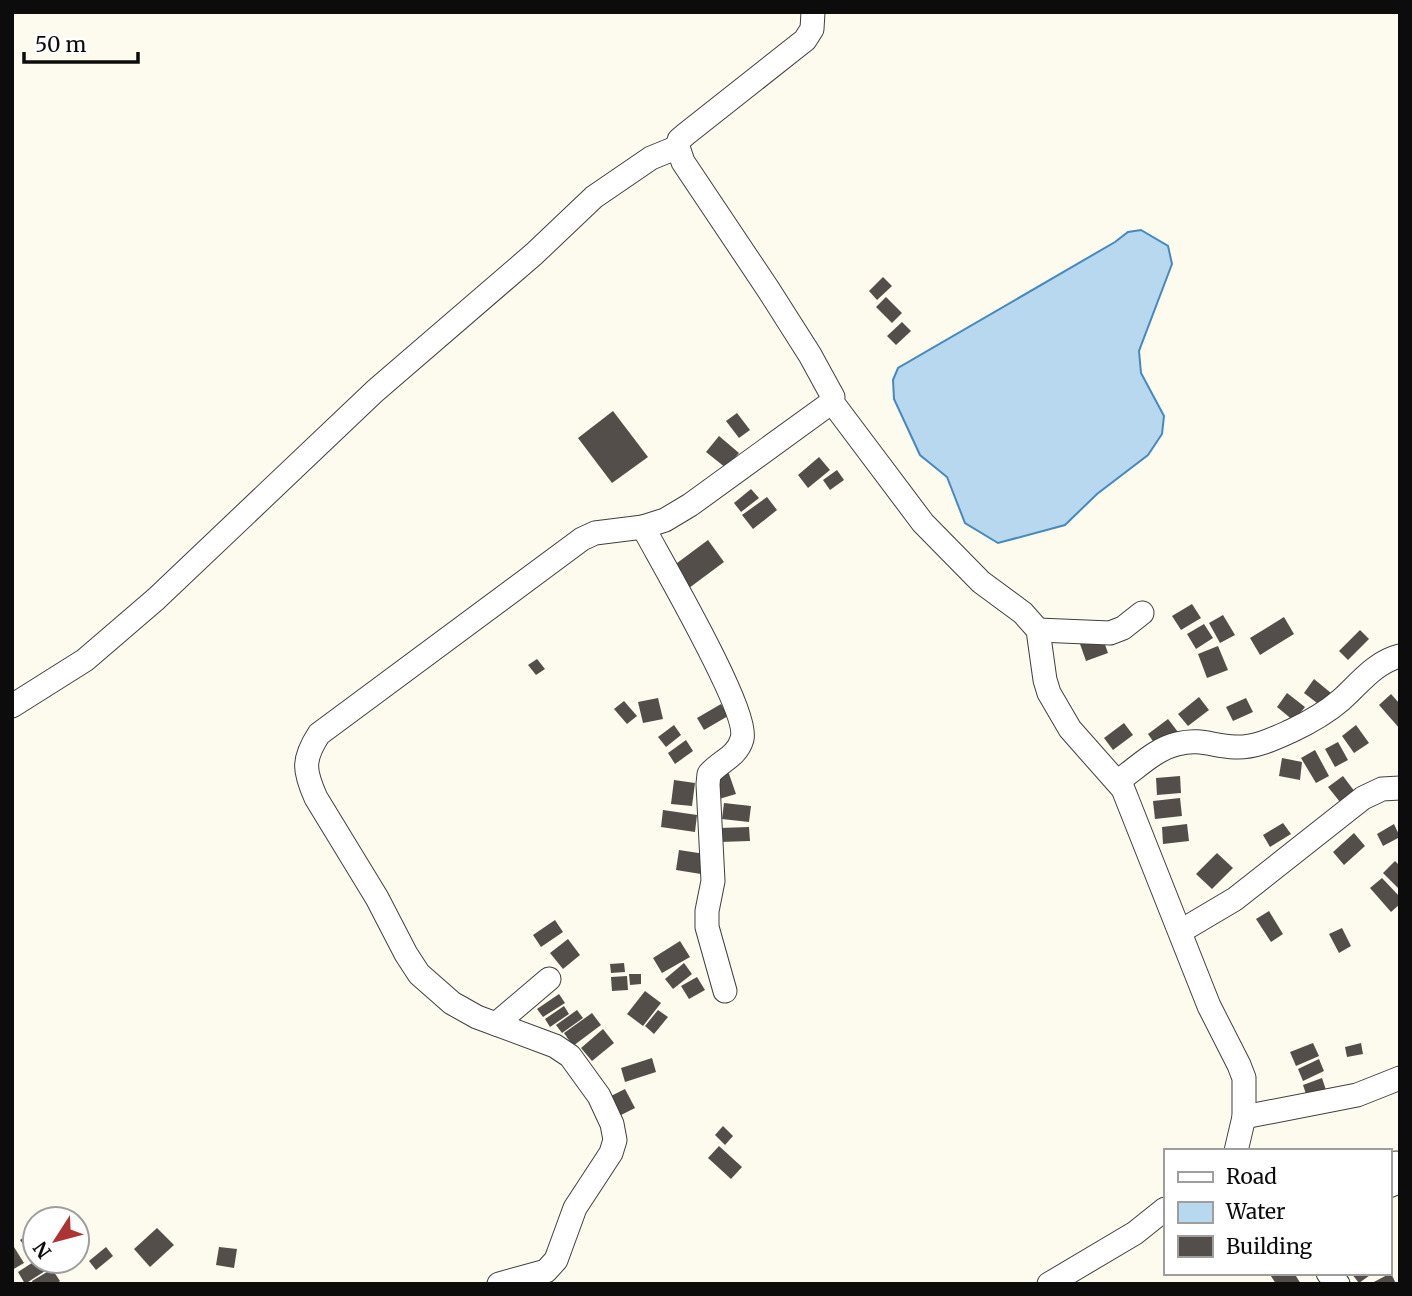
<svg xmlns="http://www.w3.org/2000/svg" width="1412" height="1296" font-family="Merriweather,serif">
<rect width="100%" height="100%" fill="#fdfbed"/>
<polygon fill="#b7d8ef" stroke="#4689be" stroke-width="2" points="1141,230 1168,246 1172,264 1139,351 1141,373 1164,416 1162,434 1148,455 1097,494 1065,525 998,543 965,523 947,477 920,455 894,399 893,380 898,368 1115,242 1128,232"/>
<g fill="#544e4a">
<polygon points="883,277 892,286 877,300 869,291"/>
<polygon points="886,297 902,313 892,323 876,307"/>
<polygon points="902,322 911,331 896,345 887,336"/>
<polygon points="613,411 648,457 612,483 578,438"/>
<polygon points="737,413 750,430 739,438 726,421"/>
<polygon points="719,436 739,453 726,468 706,452"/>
<polygon points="819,457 830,470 808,488 798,475"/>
<polygon points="837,470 844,480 830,490 823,480"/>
<polygon points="751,489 759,498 741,512 734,503"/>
<polygon points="767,497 777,510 753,529 742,515"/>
<polygon points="708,540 724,562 685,591 669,569"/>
<polygon points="1192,604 1201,618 1181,630 1172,616"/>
<polygon points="1223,615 1235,635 1220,643 1209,623"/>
<polygon points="1284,617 1294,634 1260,655 1250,638"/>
<polygon points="1204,624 1213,638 1196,649 1187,634"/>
<polygon points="1360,630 1369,639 1348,660 1339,651"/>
<polygon points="1102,636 1108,653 1086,661 1080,644"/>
<polygon points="1218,646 1228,670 1207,678 1198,654"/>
<polygon points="537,659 545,669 536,675 528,665"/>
<polygon points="1314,679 1331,693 1321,706 1304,693"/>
<polygon points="1287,693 1305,707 1294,721 1277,707"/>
<polygon points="1391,694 1400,704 1400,729 1379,705"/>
<polygon points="1199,697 1209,710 1188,726 1178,714"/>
<polygon points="658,698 663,719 643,723 638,702"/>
<polygon points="1246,698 1253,712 1233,721 1226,707"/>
<polygon points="624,701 637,716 627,724 614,709"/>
<polygon points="721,704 728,716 704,730 697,718"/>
<polygon points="1168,719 1178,732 1157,747 1148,734"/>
<polygon points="1124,723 1133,735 1113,750 1104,738"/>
<polygon points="674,725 681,735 666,747 658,737"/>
<polygon points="1356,725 1369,743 1354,753 1342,736"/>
<polygon points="686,740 693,751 675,764 668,753"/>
<polygon points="1338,742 1348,760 1335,767 1325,749"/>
<polygon points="1315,750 1329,776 1316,783 1301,758"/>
<polygon points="1282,758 1302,762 1300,780 1279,776"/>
<polygon points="728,771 736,794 719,799 711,776"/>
<polygon points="1180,776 1181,793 1157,795 1156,778"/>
<polygon points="1343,776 1358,796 1344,807 1328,787"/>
<polygon points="674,780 695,783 692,806 671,804"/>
<polygon points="1180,798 1182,816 1155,819 1153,801"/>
<polygon points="724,803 751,806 749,822 722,819"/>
<polygon points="663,810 697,815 695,832 661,827"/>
<polygon points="1283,823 1291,834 1270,847 1263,835"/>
<polygon points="1187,824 1189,841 1163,844 1162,827"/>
<polygon points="1394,824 1400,837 1383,846 1377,834"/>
<polygon points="749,827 750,841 719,842 719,828"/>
<polygon points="1354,833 1365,846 1344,865 1333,852"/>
<polygon points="679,850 705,854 701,874 676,870"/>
<polygon points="1217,853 1233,868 1212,889 1196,874"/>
<polygon points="1395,861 1400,866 1400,890 1383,873"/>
<polygon points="1382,878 1400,897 1400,904 1391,912 1370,888"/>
<polygon points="1269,911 1283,934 1271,942 1256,919"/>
<polygon points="555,920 563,932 541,947 533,935"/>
<polygon points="1342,928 1351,946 1339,953 1329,934"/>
<polygon points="568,939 580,955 563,969 550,953"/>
<polygon points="680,941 690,957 662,973 653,958"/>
<polygon points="624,963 625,972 611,973 610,964"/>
<polygon points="684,963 692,974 673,989 665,979"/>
<polygon points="629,974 641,974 641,984 630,985"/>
<polygon points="627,976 628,990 612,991 611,977"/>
<polygon points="697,977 705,990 689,999 681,986"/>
<polygon points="645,991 661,1003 643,1026 627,1014"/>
<polygon points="559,994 565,1003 543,1017 537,1009"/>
<polygon points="564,1006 569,1014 550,1027 545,1019"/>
<polygon points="577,1010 583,1018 562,1033 556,1025"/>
<polygon points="658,1010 668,1017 654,1034 645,1026"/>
<polygon points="592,1013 601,1025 573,1046 564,1033"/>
<polygon points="603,1029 614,1043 592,1061 581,1048"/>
<polygon points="1313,1043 1319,1056 1296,1066 1290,1052"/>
<polygon points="1361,1043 1363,1054 1347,1057 1345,1047"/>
<polygon points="652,1058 656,1072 625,1082 621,1068"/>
<polygon points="1319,1059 1324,1071 1303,1081 1298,1069"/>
<polygon points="1322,1078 1326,1090 1307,1097 1303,1085"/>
<polygon points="625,1089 635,1108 619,1116 609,1097"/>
<polygon points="723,1126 733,1136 725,1145 715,1135"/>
<polygon points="719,1146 742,1167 731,1179 708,1158"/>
<polygon points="157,1228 174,1245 150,1267 134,1249"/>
<polygon points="34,1230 35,1232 35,1260 20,1240"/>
<polygon points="14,1247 24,1263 12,1270 12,1248"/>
<polygon points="106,1247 113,1256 96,1270 89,1261"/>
<polygon points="219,1247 237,1249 234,1268 216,1265"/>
<polygon points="35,1261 38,1261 45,1271 25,1284 18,1272"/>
<polygon points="52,1269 60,1281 56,1284 33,1284 32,1281"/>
<polygon points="1269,1273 1294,1273 1301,1284 1276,1284"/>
<polygon points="1351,1273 1373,1273 1359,1283"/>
<polygon points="1391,1273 1396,1284 1370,1284"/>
</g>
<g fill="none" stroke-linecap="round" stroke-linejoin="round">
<g stroke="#3f3f3f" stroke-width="25">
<g id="minor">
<polyline points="813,12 812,29 805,40 686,134 679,140 678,147 683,162 768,289 810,355 833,397 832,402 923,523 981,582 1023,613 1038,630 1045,680 1049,693 1070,729 1123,789 1209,1006 1239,1065 1244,1078 1244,1117 1236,1151"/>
<path d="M643,527C660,559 750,712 742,739C737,757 720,761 709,774L708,784L713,881L707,911V927L725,991"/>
<polyline points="1038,630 1110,633 1123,628 1142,613"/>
<polyline points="12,706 85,660 156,599 375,391 534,254 594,197 651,158 678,147"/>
<path d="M1118,781C1136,769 1155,749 1177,744C1201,738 1212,746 1235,747C1255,748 1273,739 1291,731C1308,723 1326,713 1341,700C1359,684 1375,662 1400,656"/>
<polyline points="1181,931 1235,899 1363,798 1382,789 1400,788"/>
<polyline points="496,1024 549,979"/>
<polyline points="1244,1117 1357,1095 1400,1078"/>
<polyline points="1389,1186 1396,1183 1396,1163"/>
<polyline points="1328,1273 1338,1284"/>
<path d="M499,1284L546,1271L556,1260L575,1208L611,1153L615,1140L612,1124L599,1096L570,1056L555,1046L477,1017L452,1003L419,974L406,954L377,898L316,798C304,771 302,760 319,734L582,539L595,533L643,527L665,520L690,505L832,402"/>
<polyline points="1049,1284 1135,1233 1165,1209"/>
</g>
</g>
<use href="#minor" stroke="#fff" stroke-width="23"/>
</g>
<rect width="1412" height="1296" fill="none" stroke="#0c0c0c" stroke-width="28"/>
<rect x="1164" y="1149" width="228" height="126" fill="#ffffff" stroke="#9e9e9e" stroke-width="2"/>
<rect x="1178" y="1172" width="35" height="10" fill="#ffffff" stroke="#9e9e9e" stroke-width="2"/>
<text x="1226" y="1184" font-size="21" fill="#0c0c0c">Road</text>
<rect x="1178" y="1202" width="35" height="21" fill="#b7d8ef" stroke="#9e9e9e" stroke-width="2"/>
<text x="1226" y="1219" font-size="21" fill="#0c0c0c">Water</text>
<rect x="1178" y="1236" width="35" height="21" fill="#544e4a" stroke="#9e9e9e" stroke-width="2"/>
<text x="1226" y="1254" font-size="21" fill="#0c0c0c">Building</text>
<g transform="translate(56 1240) rotate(234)"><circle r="33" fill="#ffffff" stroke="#9e9e9e" stroke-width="2"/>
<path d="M0-5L12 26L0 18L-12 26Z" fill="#ad3433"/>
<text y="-10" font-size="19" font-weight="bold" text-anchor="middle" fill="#0c0c0c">N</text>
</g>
<path d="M24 52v10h114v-10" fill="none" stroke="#0c0c0c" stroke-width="3.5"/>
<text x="35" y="52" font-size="21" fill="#0c0c0c" stroke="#ffffff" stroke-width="5" paint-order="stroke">50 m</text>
</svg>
